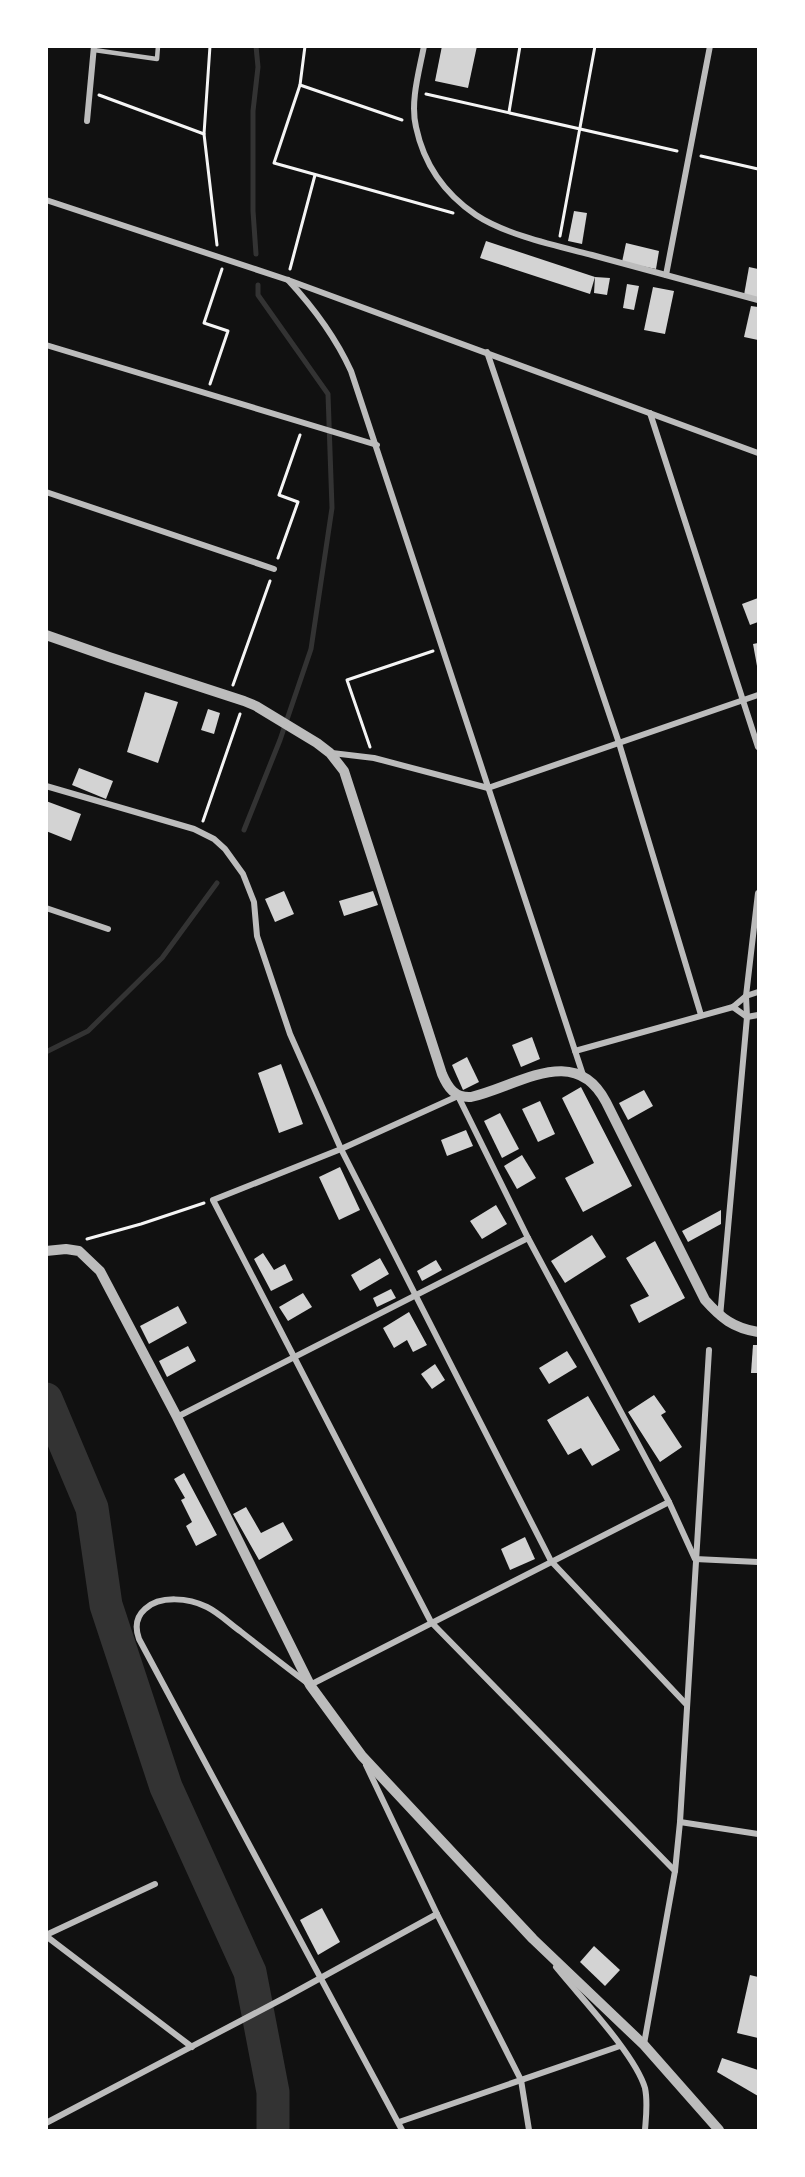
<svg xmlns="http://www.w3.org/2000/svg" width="805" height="2177" font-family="'Golos Text',sans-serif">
<rect width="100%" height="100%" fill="#111"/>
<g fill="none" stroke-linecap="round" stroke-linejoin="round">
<g stroke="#333" stroke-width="5">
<polyline points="256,254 253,211 253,111 258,67 256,46"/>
<polyline points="244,830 280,740 311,649 332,508 328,394 258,295 258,285"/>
<polyline points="46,1052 88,1031 162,958 217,883"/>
</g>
<polyline stroke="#333" stroke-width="33" points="46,1399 92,1508 106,1605 166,1787 250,1972 273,2092 273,2130"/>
</g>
<g fill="#d3d3d3">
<polygon points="442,46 477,46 468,88 435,81"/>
<polygon points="574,211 587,213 582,244 568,241"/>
<polygon points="486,241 595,277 590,294 480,258"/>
<polygon points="626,243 659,251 656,269 622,262"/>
<polygon points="749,267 758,269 758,298 744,295"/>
<polygon points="595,277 610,278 607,295 594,293"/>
<polygon points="627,284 639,286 634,310 623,308"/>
<polygon points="653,287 674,291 665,334 644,330"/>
<polygon points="751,306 758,307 758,340 744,337"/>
<polygon points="758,598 758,622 750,625 742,604"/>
<polygon points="758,643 758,666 757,666 753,644"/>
<polygon points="145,692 178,702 158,763 127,752"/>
<polygon points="208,709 220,713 214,734 201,730"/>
<polygon points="79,768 113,781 106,799 72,785"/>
<polygon points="46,801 81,814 71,841 46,831"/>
<polygon points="284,891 294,914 275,922 265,899"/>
<polygon points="373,891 378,905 344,916 339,901"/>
<polygon points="532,1037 540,1059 521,1067 512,1045"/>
<polygon points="467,1057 479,1082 463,1090 452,1065"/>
<polygon points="281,1064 303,1124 279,1133 258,1073"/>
<polygon points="581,1087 632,1186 583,1212 565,1178 594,1163 562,1098"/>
<polygon points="644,1090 653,1106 628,1120 619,1103"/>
<polygon points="540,1101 555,1134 538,1142 522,1109"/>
<polygon points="500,1113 519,1149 502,1158 484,1121"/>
<polygon points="466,1130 473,1146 447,1156 441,1140"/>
<polygon points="522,1155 536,1178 517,1189 504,1166"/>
<polygon points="340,1167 360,1210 339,1220 319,1177"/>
<polygon points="496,1205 507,1224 482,1239 470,1221"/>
<polygon points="721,1210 721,1224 688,1242 682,1231"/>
<polygon points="592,1235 606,1257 565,1283 551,1261"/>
<polygon points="655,1241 685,1298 639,1323 630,1305 649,1296 626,1258"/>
<polygon points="263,1253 274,1270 285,1264 293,1280 271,1291 254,1259"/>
<polygon points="380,1258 389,1274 360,1291 351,1275"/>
<polygon points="436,1260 442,1270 422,1281 417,1271"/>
<polygon points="391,1289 396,1298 377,1307 373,1298"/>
<polygon points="303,1293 312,1307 288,1321 279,1307"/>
<polygon points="178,1306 187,1323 149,1344 140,1326"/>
<polygon points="409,1312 427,1345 413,1352 407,1340 394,1348 383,1328"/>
<polygon points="753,1345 758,1345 758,1373 751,1373"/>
<polygon points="188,1346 196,1361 167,1377 159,1361"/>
<polygon points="567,1351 577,1367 549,1384 539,1368"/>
<polygon points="435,1364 445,1380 432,1389 421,1374"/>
<polygon points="654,1395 666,1412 661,1415 682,1447 660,1462 628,1412"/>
<polygon points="588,1396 620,1450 592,1466 581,1448 568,1455 547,1420"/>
<polygon points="184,1473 217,1535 196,1546 186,1526 192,1522 181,1500 185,1498 174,1479"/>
<polygon points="246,1507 261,1533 283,1522 293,1540 259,1560 233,1514"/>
<polygon points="525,1537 535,1559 510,1570 501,1549"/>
<polygon points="322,1908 340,1942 318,1955 300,1920"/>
<polygon points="594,1946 620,1970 605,1986 580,1962"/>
<polygon points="750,1975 758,1977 758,2038 737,2033"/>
<polygon points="722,2058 758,2070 758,2096 717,2072"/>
</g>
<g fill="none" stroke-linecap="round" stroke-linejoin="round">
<g stroke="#f5f5f5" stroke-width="3">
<polyline points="210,46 204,134 217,245"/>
<polyline points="305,46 300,85 274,163 453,213"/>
<polyline points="300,85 402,120"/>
<polyline points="426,94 677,151"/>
<polyline points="99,95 204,134"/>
<polyline points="509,112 520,46"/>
<polyline points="701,156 758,169"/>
<polyline points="560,236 595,46"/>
<polyline points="290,269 315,175"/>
<polyline points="210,384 228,331 204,323 222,269"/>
<polyline points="278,558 298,502 279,495 300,435"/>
<polyline points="233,685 270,581"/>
<polyline points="370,747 347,680 433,651"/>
<polyline points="203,821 240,714"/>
<polyline points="87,1239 141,1224 204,1203"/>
</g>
<polyline stroke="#bcbcbc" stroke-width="4.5" points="94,50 157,59 158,46"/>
<g stroke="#bcbcbc" stroke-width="6">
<path d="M424,46C419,72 410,102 416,127C424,165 445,194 476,215C506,235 557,246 592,255C647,270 703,285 758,300"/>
<polyline points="87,121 94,46"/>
<polyline points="46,200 288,280 758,453"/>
<polyline points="666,275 710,46"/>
<path d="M288,280C314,308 335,336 351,371L583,1075"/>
<polyline points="46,345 377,445"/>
<polyline points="487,352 619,743 701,1015"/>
<polyline points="650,413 758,747"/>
<polyline points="46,492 274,569"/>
<polyline points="332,753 374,758 488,788 758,695"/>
<polyline points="46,786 194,829 214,839 225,849 243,874 254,902 257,936 290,1034 341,1149 551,1561 686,1704"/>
<polyline points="46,908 108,929"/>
<polyline points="733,1007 747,1017 758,1015"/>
<polyline points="575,1051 733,1007 746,996 758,992"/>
<polyline points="720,1317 747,1017 746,996 758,893"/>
<polyline points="177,1417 528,1238"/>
<polyline points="366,1765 437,1914 521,2080 529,2130"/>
<polyline points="680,1822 758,1834"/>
<polyline points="675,1871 431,1622 213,1200 341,1149 458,1096 528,1238 669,1502 695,1559 758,1562"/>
<polyline points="46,1935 155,1884"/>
<polyline points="46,1936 192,2047"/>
<path d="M556,1967C580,1997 635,2054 645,2088C648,2102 646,2117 645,2130"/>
<polyline points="644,2044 675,1871 680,1822 709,1350"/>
<polyline points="399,2122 620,2046"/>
<polyline points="46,2123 286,1997 437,1914"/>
<path d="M402,2130L139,1639C135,1628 136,1617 145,1609C160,1595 189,1598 207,1607C219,1613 229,1623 240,1631C263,1649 286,1667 310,1685L669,1502"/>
</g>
<g stroke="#bcbcbc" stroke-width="10">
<path d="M46,635L109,657L244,701L256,706L317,743L330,753L344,771L442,1074C448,1088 455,1098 471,1097C519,1086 575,1042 606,1102L705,1300C721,1318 733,1328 758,1332"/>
<polyline points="46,1251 66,1249 79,1251 100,1271 177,1417 310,1685 362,1756 533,1939 644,2045 719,2130"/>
</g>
</g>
<rect width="805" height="2177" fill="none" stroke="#ffffff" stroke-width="96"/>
</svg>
